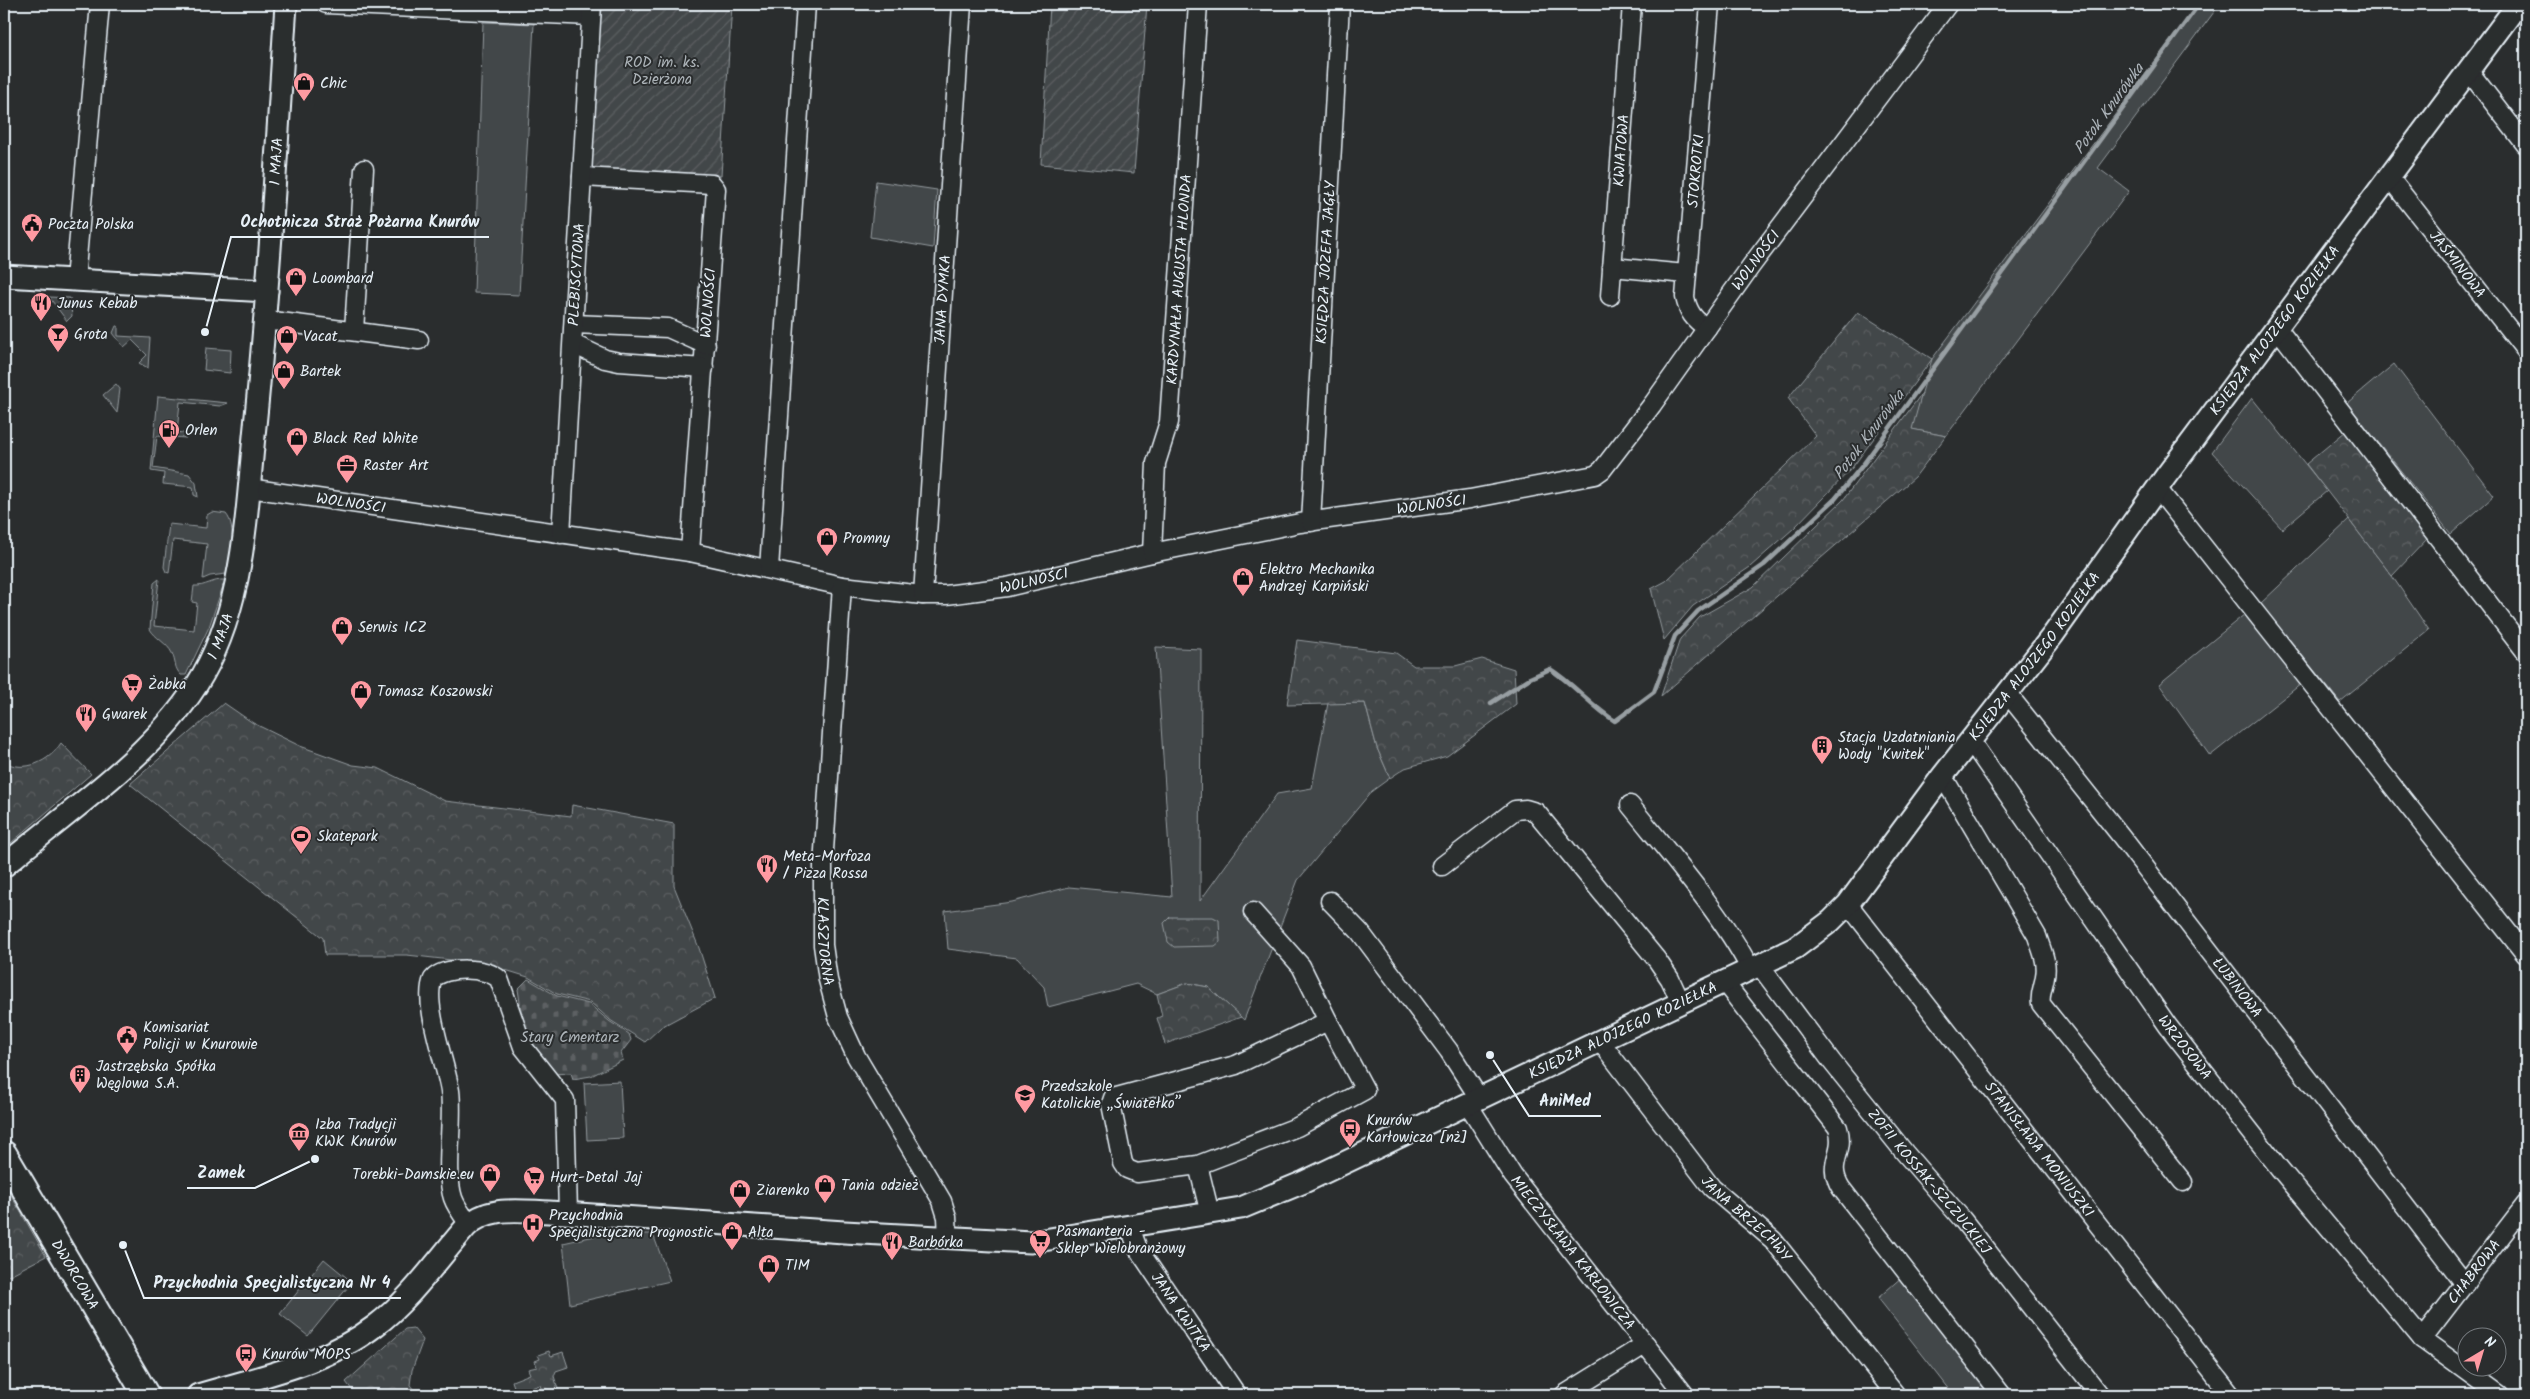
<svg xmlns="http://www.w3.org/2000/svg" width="2530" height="1399" font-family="Kalam,sans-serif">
<defs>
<pattern id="forest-crowns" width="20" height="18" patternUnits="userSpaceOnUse" patternTransform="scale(1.25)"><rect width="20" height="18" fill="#424648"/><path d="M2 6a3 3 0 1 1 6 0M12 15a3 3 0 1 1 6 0" fill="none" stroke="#5d6163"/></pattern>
<pattern id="cemetery-stones" width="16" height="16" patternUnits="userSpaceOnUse" patternTransform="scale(1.25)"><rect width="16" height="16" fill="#424648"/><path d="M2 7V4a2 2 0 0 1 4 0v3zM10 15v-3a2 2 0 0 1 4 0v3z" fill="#5d6163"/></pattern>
<pattern id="garden-furrows" width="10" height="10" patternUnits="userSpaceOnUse" patternTransform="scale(1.25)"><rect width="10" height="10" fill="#424648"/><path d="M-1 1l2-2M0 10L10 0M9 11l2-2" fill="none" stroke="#5d6163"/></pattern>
</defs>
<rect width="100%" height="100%" fill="#2a2d2e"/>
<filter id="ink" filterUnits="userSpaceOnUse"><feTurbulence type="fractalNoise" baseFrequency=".02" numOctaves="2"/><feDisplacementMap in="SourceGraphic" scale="10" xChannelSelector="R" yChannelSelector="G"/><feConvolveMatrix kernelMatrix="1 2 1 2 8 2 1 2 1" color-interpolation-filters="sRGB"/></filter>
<g filter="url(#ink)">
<g fill="#424648" stroke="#959ca0">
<polygon points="2198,4 2220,4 2098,168 2129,191 1946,436 1911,429 1932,359"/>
<polygon points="483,22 534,24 519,295 474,293"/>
<polygon points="876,181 937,190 933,248 870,237"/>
<polygon points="49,297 70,298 72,316 67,321"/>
<polygon points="116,326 118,326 118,336 150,338 148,368 139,363 147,355 132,340 124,347 113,333"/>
<polygon points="206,348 231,350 230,373 204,370"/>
<polygon points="2394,364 2494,496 2451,534 2347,403"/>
<polygon points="116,384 120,389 117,413 103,395"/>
<polygon points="158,396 228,403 220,406 180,402 177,432 187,434 186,438 157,436 153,468 189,474 196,483 198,497 194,495 193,487 163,484 164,473 151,471"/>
<polygon points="2252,398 2327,491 2282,529 2212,452"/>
<path d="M212,512L226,514C238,528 229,557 226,574L210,576L203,579L207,544L173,540L169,573L166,572L164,567L169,524L206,528L207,515Z"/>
<polygon points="2349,520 2392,576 2429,630 2340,702 2260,604"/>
<path d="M159,579L154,626L194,630L197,603L192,602L194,586C205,587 213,579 225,580L209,627L186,675H181C174,668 176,662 172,653C167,643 155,638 150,629L154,583Z"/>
<polygon points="2245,614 2301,684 2210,756 2159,684"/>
<polygon points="1156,647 1201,649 1200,901 1277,794 1312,788 1328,703 1365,703 1377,748 1390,778 1372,791 1298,880 1244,1020 1208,987 1187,983 1157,994 1136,984 1048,1007 1044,987 1017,958 948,949 945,911 1012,902 1069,887 1172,897"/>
<polygon points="620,1081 623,1138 587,1140 584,1083"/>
<polygon points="613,1232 623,1232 624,1240 642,1234 653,1234 670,1281 570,1304 563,1243"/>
<polygon points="324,1259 352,1282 308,1336 280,1314"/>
<polygon points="1903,1276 1998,1395 1954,1395 1878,1298"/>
</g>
<g fill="url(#forest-crowns)" stroke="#959ca0">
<polygon points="1858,312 1932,359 1852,468 1794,528 1750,567 1693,606 1664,640 1651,589 1666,581 1816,436 1788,398"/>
<polygon points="1922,393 1912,429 1946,436 1915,477 1661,696 1680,639 1700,617 1753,587 1843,500"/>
<polygon points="2346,431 2428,538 2392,576 2306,464"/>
<polygon points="1297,640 1396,653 1414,666 1455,666 1482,659 1514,669 1516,704 1447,756 1405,768 1390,778 1377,748 1365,703 1287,705"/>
<polygon points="224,703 253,723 300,746 353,765 378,768 445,801 571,816 572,805 674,824 674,886 699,948 715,998 661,1027 645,1042 610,1020 590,1002 557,994 528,977 486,964 407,955 325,955 323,938 130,784"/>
<path d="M61,743L91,774L4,849V762C25,773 49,762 61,743Z"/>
<polygon points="1170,917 1213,917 1219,920 1220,942 1215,946 1174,947 1168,942 1164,923"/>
<polygon points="1187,983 1208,987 1241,1017 1165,1044 1157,1018 1162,1016 1157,994"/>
<polygon points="4,1183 46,1256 4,1278"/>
<polygon points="413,1328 423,1340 412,1370 410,1385 418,1395 356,1395 346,1382 405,1329"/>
<polygon points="549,1351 551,1356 563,1352 568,1367 556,1371 554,1376 558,1389 543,1394 540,1385 516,1393 512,1381 530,1374 528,1369 537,1367 535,1361 540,1359 538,1355"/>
</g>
<polygon fill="url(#cemetery-stones)" stroke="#959ca0" points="528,979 557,996 589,1004 609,1021 629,1034 631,1040 621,1053 623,1060 591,1076 573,1079 571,1073 553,1074 529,1045 524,1030 518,989"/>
<g fill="url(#garden-furrows)" stroke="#959ca0">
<polygon points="600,4 732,4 721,176 591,168"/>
<polygon points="1050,4 1147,4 1134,173 1041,164"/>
</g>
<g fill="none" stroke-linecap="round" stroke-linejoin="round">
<path stroke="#989fa3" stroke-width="4.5" d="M1491,703L1530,678L1550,669C1574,684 1591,706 1615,721L1654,692L1675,636L1698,611L1764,565L1835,499L1862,466L2199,4"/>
<g stroke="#e8f1f8" stroke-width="21">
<g id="minor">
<polyline points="326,4 591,16"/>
<polyline points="2468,70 2526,145"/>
<polyline points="582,177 712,184 716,189 690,552"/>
<path id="s1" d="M2389,177L2526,351"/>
<polyline points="1612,267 1686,274"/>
<polyline points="75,280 100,4"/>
<path id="s2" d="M1610,296L1632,4"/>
<polyline points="265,320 419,340"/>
<polyline points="574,324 668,328 706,345"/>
<path id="s3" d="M1707,328C1694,320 1688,312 1685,297L1710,4"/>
<polyline points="2277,328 2526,652"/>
<polyline points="354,331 364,169"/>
<polyline points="573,344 605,359 619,362 704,368"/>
<path id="s4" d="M248,488L690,552L842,586L923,595H946L1007,587L1152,553L1300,523L1470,499L1595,475L1602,470L1652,405L1751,266L1948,4"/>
<polyline points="2157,488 2526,955"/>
<path id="s5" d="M1311,522L1340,4"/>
<path id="s6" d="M561,534L592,4"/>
<path id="s7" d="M1152,553L1156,463L1169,422L1198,4"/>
<polyline points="769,569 806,4"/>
<path id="s8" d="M842,586L823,865V945L828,980L838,1017L856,1056L942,1201L947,1217L948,1238"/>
<path id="s9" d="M923,595L962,4"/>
<path id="s10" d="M2007,693L2121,836L2465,1284"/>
<path id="s11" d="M1970,740L2168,1026L2280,1169L2422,1339L2499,1395"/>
<path d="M1941,778L1948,785L2037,936C2041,949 2048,962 2045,976C2044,986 2039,993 2041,1004L2183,1182"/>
<path d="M1630,805C1671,856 1721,913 1751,970"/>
<polyline points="1442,866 1515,810 1526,809 1536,812 1657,960 1670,979 1681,1003"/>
<polyline points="1330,901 1360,932 1449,1051 1479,1098"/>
<path id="s12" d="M1848,904L2231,1395"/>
<polyline points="1253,912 1301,966 1328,1021"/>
<path id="s13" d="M1760,966L1832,1062L1905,1153L1962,1219L2100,1395"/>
<path d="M1725,983L1838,1128C1846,1154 1825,1162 1841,1188L2002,1395"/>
<path id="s14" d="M1600,1041L1712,1188L1773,1240L1896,1395"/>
<path id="s15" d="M1468,1104L1513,1176L1685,1395"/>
<polyline points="1198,1165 1137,1173 1127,1169 1123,1163 1111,1104 1113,1098 1236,1065 1328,1021 1365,1090 1297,1127 1198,1165 1210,1214"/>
<path d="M469,1224C463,1216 456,1207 453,1198C444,1171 454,1121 450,1091C446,1064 422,1002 433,979C445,966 486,967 499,979L523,1047L565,1100L568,1213"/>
<path id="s16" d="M1130,1227L1138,1249L1237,1395"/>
<path id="s17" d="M2422,1339L2526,1204"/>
<polyline points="1564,1395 1646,1344"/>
</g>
</g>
<g stroke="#e8f1f8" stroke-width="25">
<g id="tertiary">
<polyline points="4,276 267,291"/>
<path id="s18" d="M4,866C68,811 150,758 196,686C245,610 246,513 255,426C269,286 277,145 286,4"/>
<path id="s19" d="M198,1395C258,1377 324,1365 375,1326C409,1301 438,1259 466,1227C488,1205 520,1211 549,1212L844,1232L1031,1242L1241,1208L1304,1182L1795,948L1831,921L1848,904L1941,778L2053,635L2166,476L2518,4"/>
</g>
</g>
<g stroke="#e8f1f8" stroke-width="29">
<g id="secondary">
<path id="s20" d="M4,1154L146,1395"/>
</g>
</g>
<use href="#minor" stroke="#2a2d2e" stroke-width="18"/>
<use href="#tertiary" stroke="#2a2d2e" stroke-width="21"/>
<use href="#secondary" stroke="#2a2d2e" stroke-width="25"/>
</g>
</g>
<defs>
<g id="shop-pin" transform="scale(1.125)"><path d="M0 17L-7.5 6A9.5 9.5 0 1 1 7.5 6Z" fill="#ff9aa2" stroke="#2a2d2e"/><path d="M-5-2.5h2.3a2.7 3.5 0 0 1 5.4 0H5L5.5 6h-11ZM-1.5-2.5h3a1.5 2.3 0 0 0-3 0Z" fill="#111"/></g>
<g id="civic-pin" transform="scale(1.125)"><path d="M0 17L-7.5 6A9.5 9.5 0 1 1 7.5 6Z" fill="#ff9aa2" stroke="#2a2d2e"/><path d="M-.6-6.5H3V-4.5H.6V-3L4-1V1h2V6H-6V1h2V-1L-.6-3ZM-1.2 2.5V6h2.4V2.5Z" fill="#111"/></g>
<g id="restaurant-pin" transform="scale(1.125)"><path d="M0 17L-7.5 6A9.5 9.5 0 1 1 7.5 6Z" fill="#ff9aa2" stroke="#2a2d2e"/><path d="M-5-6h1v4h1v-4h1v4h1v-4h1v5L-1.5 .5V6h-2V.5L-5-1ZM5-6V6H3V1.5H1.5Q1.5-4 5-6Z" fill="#111"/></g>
<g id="bar-pin" transform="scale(1.125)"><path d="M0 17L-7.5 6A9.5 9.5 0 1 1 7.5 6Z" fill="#ff9aa2" stroke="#2a2d2e"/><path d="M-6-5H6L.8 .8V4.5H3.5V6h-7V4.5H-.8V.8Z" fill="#111"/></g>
<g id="fuel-pin" transform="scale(1.125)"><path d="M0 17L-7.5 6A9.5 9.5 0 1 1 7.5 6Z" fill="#ff9aa2" stroke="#2a2d2e"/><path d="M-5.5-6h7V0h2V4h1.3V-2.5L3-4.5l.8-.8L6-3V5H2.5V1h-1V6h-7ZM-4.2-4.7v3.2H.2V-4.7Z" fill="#111"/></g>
<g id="office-pin" transform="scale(1.125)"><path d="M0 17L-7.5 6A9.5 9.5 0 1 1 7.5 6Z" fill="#ff9aa2" stroke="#2a2d2e"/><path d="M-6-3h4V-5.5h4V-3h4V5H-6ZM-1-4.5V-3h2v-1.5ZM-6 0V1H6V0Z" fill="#111"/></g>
<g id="supermarket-pin" transform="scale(1.125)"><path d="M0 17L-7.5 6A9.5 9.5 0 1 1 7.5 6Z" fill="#ff9aa2" stroke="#2a2d2e"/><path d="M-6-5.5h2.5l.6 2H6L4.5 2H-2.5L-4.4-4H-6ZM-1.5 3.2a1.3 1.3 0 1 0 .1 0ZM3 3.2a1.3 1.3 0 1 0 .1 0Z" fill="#111"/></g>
<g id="building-pin" transform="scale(1.125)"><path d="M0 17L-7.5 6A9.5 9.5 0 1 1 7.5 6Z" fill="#ff9aa2" stroke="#2a2d2e"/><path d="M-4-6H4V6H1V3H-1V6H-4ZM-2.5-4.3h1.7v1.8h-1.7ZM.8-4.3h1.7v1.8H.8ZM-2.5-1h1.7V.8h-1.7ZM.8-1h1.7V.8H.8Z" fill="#111"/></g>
<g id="stadium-pin" transform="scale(1.125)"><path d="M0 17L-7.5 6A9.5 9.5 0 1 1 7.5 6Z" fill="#ff9aa2" stroke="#2a2d2e"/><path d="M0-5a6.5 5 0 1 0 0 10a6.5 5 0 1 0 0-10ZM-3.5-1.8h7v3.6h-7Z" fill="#111"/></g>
<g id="school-pin" transform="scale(1.125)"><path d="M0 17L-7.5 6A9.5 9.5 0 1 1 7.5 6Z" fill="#ff9aa2" stroke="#2a2d2e"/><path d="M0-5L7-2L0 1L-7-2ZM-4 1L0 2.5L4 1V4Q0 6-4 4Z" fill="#111"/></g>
<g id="bus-pin" transform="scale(1.125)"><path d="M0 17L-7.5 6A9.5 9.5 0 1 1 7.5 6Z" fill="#ff9aa2" stroke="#2a2d2e"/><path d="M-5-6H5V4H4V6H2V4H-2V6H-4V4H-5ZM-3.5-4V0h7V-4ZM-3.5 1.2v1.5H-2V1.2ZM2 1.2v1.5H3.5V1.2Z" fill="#111"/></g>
<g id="museum-pin" transform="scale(1.125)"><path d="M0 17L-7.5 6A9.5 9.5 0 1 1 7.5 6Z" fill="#ff9aa2" stroke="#2a2d2e"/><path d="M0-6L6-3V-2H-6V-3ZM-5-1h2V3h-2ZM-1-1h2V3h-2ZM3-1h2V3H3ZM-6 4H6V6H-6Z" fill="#111"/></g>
<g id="hospital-pin" transform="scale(1.125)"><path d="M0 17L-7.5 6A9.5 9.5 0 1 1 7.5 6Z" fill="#ff9aa2" stroke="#2a2d2e"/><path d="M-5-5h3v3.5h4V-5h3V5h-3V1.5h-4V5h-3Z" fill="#111"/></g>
</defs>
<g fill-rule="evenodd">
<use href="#shop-pin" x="304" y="83"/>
<use href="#civic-pin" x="32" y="224"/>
<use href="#shop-pin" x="296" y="278"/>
<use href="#restaurant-pin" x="41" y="303"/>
<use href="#bar-pin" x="58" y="334"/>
<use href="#shop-pin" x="287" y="336"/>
<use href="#shop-pin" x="284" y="371"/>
<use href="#fuel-pin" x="169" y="430"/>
<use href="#shop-pin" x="297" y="438"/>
<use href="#office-pin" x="347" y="465"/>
<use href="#shop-pin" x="827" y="538"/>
<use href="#shop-pin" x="1243" y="578"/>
<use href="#shop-pin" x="342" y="627"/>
<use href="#supermarket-pin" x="132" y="684"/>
<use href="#shop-pin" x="361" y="691"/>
<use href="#restaurant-pin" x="86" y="714"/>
<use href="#building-pin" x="1822" y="746"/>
<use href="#stadium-pin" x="301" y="836"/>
<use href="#restaurant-pin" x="767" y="865"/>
<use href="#civic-pin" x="127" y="1036"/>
<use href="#building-pin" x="80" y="1075"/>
<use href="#school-pin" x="1025" y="1095"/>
<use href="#bus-pin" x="1350" y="1129"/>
<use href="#museum-pin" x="299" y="1133"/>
<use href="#shop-pin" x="490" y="1174"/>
<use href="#supermarket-pin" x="534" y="1177"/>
<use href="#shop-pin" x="825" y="1185"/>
<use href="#shop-pin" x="740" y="1190"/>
<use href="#hospital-pin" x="533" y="1224"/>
<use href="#shop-pin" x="732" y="1232"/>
<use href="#supermarket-pin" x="1040" y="1240"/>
<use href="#restaurant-pin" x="892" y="1242"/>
<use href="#shop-pin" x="769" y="1265"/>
<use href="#bus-pin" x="246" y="1354"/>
</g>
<g text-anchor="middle" stroke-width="4" stroke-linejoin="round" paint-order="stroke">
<g font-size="15" fill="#aeb5ba" stroke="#2a2d2e">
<text x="662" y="67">ROD im. ks.<tspan x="662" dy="17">Dzierżona</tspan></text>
<text x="570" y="1042">Stary Cmentarz</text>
</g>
<g font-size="15" fill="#e8f1f8" stroke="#2a2d2e" text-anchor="start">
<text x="320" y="88">Chic</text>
<text x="48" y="229">Poczta Polska</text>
<text x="312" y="283">Loombard</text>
<text x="57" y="308">Junus Kebab</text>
<text x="74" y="339">Grota</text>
<text x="303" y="341">Vacat</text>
<text x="300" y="376">Bartek</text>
<text x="185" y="435">Orlen</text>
<text x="313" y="443">Black Red White</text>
<text x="363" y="470">Raster Art</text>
<text x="843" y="543">Promny</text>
<text x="1259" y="574">Elektro Mechanika<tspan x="1259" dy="17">Andrzej Karpiński</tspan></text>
<text x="358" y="632">Serwis ICZ</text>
<text x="148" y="689">Żabka</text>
<text x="377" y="696">Tomasz Koszowski</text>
<text x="102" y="719">Gwarek</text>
<text x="1838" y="742">Stacja Uzdatniania<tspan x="1838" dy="17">Wody "Kwitek"</tspan></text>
<text x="317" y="841">Skatepark</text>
<text x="783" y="861">Meta-Morfoza<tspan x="783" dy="17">/ Pizza Rossa</tspan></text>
<text x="143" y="1032">Komisariat<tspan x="143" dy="17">Policji w Knurowie</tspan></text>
<text x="96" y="1071">Jastrzębska Spółka<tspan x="96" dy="17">Węglowa S.A.</tspan></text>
<text x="1041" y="1091">Przedszkole<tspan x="1041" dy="17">Katolickie „Światełko”</tspan></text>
<text x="1366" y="1125">Knurów<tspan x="1366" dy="17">Karłowicza [nż]</tspan></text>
<text x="315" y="1129">Izba Tradycji<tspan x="315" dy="17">KWK Knurów</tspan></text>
<text x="474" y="1179" text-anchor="end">Torebki-Damskie.eu</text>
<text x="550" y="1182">Hurt-Detal Jaj</text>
<text x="841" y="1190">Tania odzież</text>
<text x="756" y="1195">Ziarenko</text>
<text x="549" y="1220">Przychodnia<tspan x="549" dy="17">Specjalistyczna Prognostic</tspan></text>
<text x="1056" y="1236">Pasmanteria -<tspan x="1056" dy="17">Sklep Wielobranżowy</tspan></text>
<text x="748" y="1237">Alta</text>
<text x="908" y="1247">Barbórka</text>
<text x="785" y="1270">TIM</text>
<text x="262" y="1359">Knurów MOPS</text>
</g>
<g font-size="15" fill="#e8f1f8" stroke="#2a2d2e">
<text dy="5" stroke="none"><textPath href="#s2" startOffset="146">KWIATOWA</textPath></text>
<text dy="5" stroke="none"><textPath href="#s18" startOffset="799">1 MAJA</textPath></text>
<text dy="5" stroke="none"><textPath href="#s3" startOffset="166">STOKROTKI</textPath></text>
<text dy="5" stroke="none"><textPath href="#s4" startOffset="1636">WOLNOŚCI</textPath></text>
<text dy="5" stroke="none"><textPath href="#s5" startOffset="260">KSIĘDZA JÓZEFA JAGŁY</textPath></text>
<text dy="5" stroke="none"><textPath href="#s1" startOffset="111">JAŚMINOWA</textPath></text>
<text dy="5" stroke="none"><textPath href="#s6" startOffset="260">PLEBISCYTOWA</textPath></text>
<text dy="5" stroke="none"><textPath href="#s7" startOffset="276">KARDYNAŁA AUGUSTA HLONDA</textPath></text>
<text dy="5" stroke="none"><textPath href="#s9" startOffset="296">JANA DYMKA</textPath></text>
<text transform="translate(708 303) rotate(-86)" y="5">WOLNOŚCI</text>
<text dy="5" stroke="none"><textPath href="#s19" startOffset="2505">KSIĘDZA ALOJZEGO KOZIEŁKA</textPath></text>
<text dy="5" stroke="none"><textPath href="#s4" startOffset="104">WOLNOŚCI</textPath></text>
<text dy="5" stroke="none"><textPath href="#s4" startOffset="1201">WOLNOŚCI</textPath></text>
<text dy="5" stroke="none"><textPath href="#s4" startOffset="796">WOLNOŚCI</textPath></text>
<text dy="5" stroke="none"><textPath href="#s18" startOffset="320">1 MAJA</textPath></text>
<text dy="5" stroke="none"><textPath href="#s19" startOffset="2100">KSIĘDZA ALOJZEGO KOZIEŁKA</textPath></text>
<text dy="5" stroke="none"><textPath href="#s8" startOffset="356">KLASZTORNA</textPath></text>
<text dy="5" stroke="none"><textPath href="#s10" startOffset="374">ŁUBINOWA</textPath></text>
<text dy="5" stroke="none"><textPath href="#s19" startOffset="1530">KSIĘDZA ALOJZEGO KOZIEŁKA</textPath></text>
<text dy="5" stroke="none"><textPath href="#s11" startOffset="375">WRZOSOWA</textPath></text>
<text dy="5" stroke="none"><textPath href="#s12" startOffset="311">STANISŁAWA MONIUSZKI</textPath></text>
<text dy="5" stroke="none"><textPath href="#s13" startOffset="274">ZOFII KOSSAK-SZCZUCKIEJ</textPath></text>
<text dy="5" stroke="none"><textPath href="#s14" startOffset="231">JANA BRZECHWY</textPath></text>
<text dy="5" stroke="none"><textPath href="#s15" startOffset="182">MIECZYSŁAWA KARŁOWICZA</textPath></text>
<text dy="5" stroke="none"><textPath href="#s17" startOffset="85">CHABROWA</textPath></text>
<text dy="5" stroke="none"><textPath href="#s20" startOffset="140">DWORCOWA</textPath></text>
<text dy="5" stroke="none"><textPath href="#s16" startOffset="100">JANA KWITKA</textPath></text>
</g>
<g font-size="16" font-style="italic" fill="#acb3b9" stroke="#2a2d2e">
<text transform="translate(2108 108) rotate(-54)" y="6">Potok Knurówka</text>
<text transform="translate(1868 434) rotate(-53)" y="6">Potok Knurówka</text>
</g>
</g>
<path fill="none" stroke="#e8f1f8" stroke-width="2" d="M205 332L231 237H489M1490 1055L1529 1116H1601M315 1159L255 1188H187M123 1245L144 1298H401"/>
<g fill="#e8f1f8" stroke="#2a2d2e" stroke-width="2">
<circle cx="205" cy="332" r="5"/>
<circle cx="1490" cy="1055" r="5"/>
<circle cx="315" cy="1159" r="5"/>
<circle cx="123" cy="1245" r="5"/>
</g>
<g font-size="16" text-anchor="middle" font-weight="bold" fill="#e8f1f8" stroke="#2a2d2e" stroke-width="4" stroke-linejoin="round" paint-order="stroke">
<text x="360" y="227">Ochotnicza Straż Pożarna Knurów</text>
<text x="1565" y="1106">AniMed</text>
<text x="221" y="1178">Zamek</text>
<text x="272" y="1288">Przychodnia Specjalistyczna Nr 4</text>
</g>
<rect width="2530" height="1399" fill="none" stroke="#2a2d2e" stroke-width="20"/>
<rect x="10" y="10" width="2510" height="1379" fill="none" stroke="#e8f1f8" stroke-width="2" filter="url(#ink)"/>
<g transform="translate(2482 1352) rotate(38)"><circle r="24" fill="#2a2d2e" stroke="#767b7f"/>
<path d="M0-4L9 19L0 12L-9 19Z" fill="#ff9aa2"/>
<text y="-8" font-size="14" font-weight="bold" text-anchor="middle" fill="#e8f1f8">N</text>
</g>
</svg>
